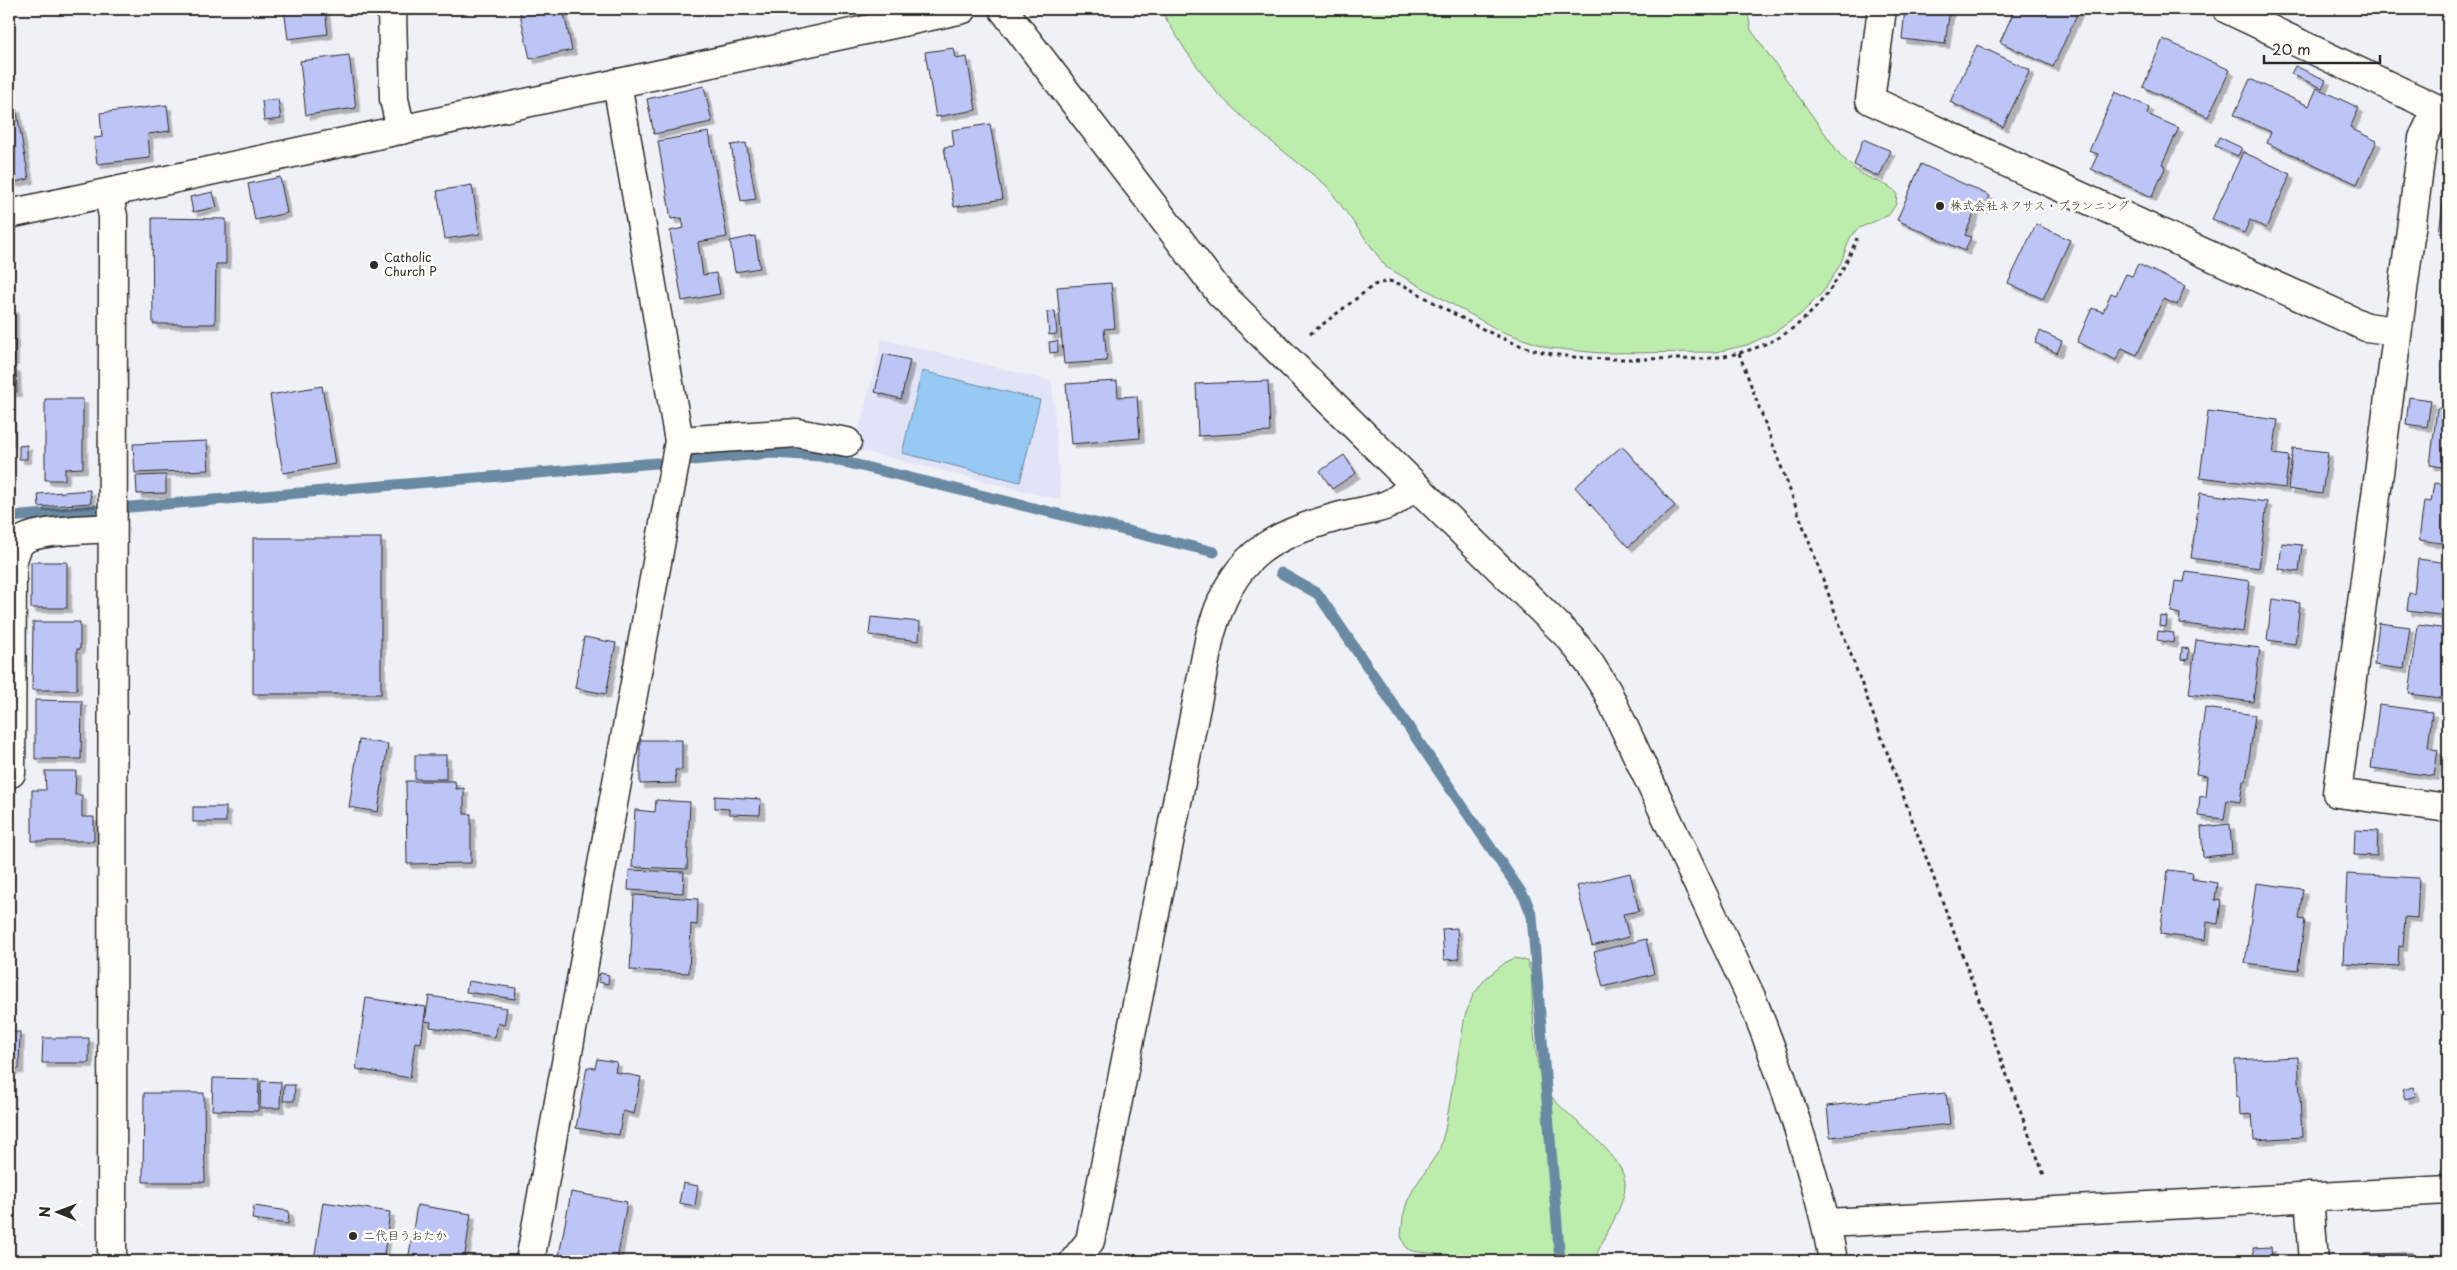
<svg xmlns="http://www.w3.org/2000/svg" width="2457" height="1270" font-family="'Playpen Sans','Klee One',sans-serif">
<defs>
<filter id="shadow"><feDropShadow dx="4.5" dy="4.5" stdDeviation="0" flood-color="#0004"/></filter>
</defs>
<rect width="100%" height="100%" fill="#f0f1f7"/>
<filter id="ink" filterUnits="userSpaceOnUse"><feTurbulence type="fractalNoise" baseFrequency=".02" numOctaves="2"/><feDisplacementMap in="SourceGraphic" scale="10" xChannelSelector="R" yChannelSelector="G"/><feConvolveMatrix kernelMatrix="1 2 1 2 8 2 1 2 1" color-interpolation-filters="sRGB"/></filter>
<g filter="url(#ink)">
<polygon fill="#e1e4f7" points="882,339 1052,381 1061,500 854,449"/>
<g fill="#bdedac" stroke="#748c6c">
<path d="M1160,9H1747L1751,30L1841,156C1848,163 1854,169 1862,174C1874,181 1887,183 1897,193L1896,204L1889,215L1857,229L1850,238L1840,265L1823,292L1801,314L1775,332L1747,345L1716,352L1600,353L1549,348L1500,331L1386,267L1327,186L1252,126L1217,93L1186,51Z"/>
<path d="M1515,958L1527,961L1531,972C1533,1000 1532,1066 1546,1089C1563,1117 1629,1154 1625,1188C1623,1209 1602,1239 1594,1261H1467L1461,1257L1412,1251L1406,1248L1401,1236L1403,1217L1407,1202L1414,1188L1439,1151L1445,1130L1465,1016L1473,995L1486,978L1506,962Z"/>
<polygon points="9,1254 59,1261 9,1261"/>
</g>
<polygon fill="#96c9f3" stroke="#6b8aa3" points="922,371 1040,400 1020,482 902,453"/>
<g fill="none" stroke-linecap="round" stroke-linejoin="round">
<g stroke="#6b8aa3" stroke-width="11">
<polyline points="692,460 772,453 820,456 1214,552"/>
<polyline points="130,507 657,463"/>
<polyline points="9,517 95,510"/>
<polyline points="1281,573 1318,594 1525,898 1532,916 1560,1261"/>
</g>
</g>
<g fill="#bdc4f6" stroke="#2b2b2b" filter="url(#shadow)">
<polygon points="284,9 325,9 328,34 288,39"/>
<polygon points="519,9 563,9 572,50 530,59"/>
<polygon points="1905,9 1950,9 1945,44 1902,39"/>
<polygon points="2015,9 2070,9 2078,12 2053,67 2000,42"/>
<polygon points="2163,39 2230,70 2208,117 2143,87"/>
<polygon points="1977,45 2030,70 2003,127 1950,102"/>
<polygon points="954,48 956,59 967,57 976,110 936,117 925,52"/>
<polygon points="349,55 356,108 306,115 300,61"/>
<polygon points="2295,66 2326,80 2322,88 2291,74"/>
<polygon points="2250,79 2309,106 2317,88 2359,108 2350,128 2377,141 2357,184 2267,143 2271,132 2234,115"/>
<polygon points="704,86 712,122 654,134 647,99"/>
<polygon points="2115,92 2149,107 2147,114 2179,128 2162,164 2166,166 2152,197 2091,169 2098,154 2089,151"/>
<polygon points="278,99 281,119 264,121 262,101"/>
<polygon points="167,105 170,131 148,134 150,158 97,164 94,138 102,137 100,113"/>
<polygon points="16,108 29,179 9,183 9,109"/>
<polygon points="990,124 1003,199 954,207 944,147 954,146 952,130"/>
<polygon points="709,132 727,237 698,242 703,275 716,273 720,294 682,301 670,231 684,228 682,218 671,219 658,141"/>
<polygon points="2219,137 2242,148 2238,156 2215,146"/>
<polygon points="1863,139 1891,151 1879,177 1854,165"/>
<polygon points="746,143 756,199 741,201 731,145"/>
<polygon points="2243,152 2291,174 2266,228 2250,220 2244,233 2212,219"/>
<polygon points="1921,164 1990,196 1984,209 1977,206 1965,235 1971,237 1965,251 1897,220"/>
<polygon points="2448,167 2448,234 2439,233"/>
<polygon points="280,177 287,213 255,220 248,184"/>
<polygon points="472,185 480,234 445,239 437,191"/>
<polygon points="213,192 217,207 193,212 190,197"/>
<polygon points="152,218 226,219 226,264 216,264 215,324 153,324"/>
<polygon points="2036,224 2070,240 2043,299 2008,283"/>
<polygon points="755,236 760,268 735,272 730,241"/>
<polygon points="2446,253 2448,253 2448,264 2444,264"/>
<polygon points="2138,264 2185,286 2177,305 2163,299 2137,355 2122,348 2116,360 2077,342 2092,308 2103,312 2111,293 2116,295 2126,274 2132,276"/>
<polygon points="1111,283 1115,328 1104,329 1107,361 1064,364 1057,287"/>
<rect x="9" y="308" width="5" height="53"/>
<polygon points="1055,311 1057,334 1049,335 1047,312"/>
<polygon points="2040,331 2062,341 2057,353 2035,343"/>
<polygon points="1058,341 1058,352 1050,353 1049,342"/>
<polygon points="884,354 910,360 901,399 875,392"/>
<polygon points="2448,355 2448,390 2444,390"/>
<polygon points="9,368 16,368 17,392 11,392 11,442 9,442"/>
<polygon points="1117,381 1118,397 1137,396 1140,438 1071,444 1066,384"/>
<polygon points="1268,381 1270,432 1198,436 1196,384"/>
<polygon points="322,386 335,464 283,473 270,395"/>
<polygon points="2409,397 2431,400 2427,427 2406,424"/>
<polygon points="45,399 83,399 83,468 65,469 65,480 45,480"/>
<polygon points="2437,408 2448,409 2448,468 2430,465"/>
<polygon points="2208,411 2278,420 2273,454 2289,456 2285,488 2200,477"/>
<polygon points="207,441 209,470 135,473 133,444"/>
<polygon points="27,445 27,459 19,459 19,446"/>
<polygon points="1622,446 1675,506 1628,547 1575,487"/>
<polygon points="2293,448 2328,452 2322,494 2288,489"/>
<polygon points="1344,455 1356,473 1332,489 1320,471"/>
<polygon points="166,475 166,493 137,494 136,476"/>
<polygon points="2434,483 2448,485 2448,544 2419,540 2424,501 2431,502"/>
<polygon points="90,490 91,503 39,507 38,494"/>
<polygon points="2200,493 2267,502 2259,568 2191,558"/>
<rect x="253" y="538" width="128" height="156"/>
<polygon points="2282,543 2302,545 2299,572 2279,569"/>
<polygon points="2418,559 2448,563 2448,616 2407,611 2409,593 2414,594"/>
<rect x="31" y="562" width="36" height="46"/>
<polygon points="2186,572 2250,581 2243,632 2179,623 2180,614 2171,612 2175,581 2184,582"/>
<polygon points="2272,599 2300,603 2295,644 2267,640"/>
<polygon points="2160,616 2167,617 2166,627 2159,626"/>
<polygon points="871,617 920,622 919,641 869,635"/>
<polygon points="33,622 80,622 80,649 77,649 77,690 32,690"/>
<polygon points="2379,623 2410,627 2404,669 2374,665"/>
<polygon points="2418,625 2448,629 2448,699 2409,694"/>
<polygon points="2158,631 2174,633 2173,643 2157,640"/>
<polygon points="584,637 616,643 606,694 575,688"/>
<polygon points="2196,640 2260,648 2253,702 2189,694"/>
<polygon points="2182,648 2189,649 2188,660 2181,659"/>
<polygon points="35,700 82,701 81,759 35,759"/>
<polygon points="2379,705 2432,712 2428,748 2438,750 2434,776 2371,768"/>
<polygon points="2205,708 2255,715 2246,781 2243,781 2240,802 2227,800 2224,819 2198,816 2200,796 2206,797 2208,776 2196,774"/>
<polygon points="359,740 388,744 378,812 349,807"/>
<polygon points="640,740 682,740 682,770 675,770 676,783 640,784"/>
<rect x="415" y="755" width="31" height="24"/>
<polygon points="45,771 76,771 75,795 82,795 82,817 94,817 94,841 32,841 32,790 46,790"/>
<polygon points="406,781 455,781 456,789 464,788 464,814 471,814 471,863 407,864"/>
<polygon points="715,796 761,799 760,815 729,814 729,809 715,808"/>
<polygon points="656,800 690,802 687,869 632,867 635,810 655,812"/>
<rect x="193" y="807" width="33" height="15"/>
<polygon points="2230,824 2232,854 2203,857 2201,827"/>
<polygon points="2355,830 2378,831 2377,856 2354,855"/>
<polygon points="629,870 684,872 683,893 628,890"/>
<polygon points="2168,870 2193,873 2192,879 2217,883 2215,900 2221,901 2218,924 2207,922 2205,940 2160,934"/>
<polygon points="1630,873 1639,911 1623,914 1629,937 1592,946 1577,886"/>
<polygon points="2347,874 2419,878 2417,918 2405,917 2403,947 2399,946 2398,966 2343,963"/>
<polygon points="2256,883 2303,889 2299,919 2305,920 2298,970 2245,963"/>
<polygon points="634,895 698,899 697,925 691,924 689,973 630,970"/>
<polygon points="1457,928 1459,959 1444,960 1442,929"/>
<polygon points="1646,939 1654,974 1603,987 1594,952"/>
<polygon points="600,973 609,975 608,984 598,982"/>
<polygon points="468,981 516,988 515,999 466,992"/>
<polygon points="429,996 507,1008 504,1025 498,1023 495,1037 430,1027 431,1022 425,1021"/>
<polygon points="366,998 426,1007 421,1043 415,1042 410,1078 356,1069"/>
<polygon points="9,1032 20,1032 19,1069 9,1069"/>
<polygon points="43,1038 89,1038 89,1063 42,1063"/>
<polygon points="2298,1057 2302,1137 2254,1140 2252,1114 2240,1115 2239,1097 2236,1097 2235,1060"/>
<polygon points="597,1059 617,1062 615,1072 641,1077 634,1114 623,1111 619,1135 576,1128 587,1067 595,1068"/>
<polygon points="213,1078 259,1079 258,1111 212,1110"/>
<polygon points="261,1081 281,1082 280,1108 260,1108"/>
<polygon points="284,1085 295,1085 294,1101 283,1101"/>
<polygon points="2413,1087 2416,1096 2405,1099 2402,1090"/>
<polygon points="144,1093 204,1093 205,1182 143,1182"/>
<polygon points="1946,1093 1950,1124 1830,1137 1827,1106"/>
<polygon points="683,1183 698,1186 695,1206 679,1203"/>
<polygon points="571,1192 627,1202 617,1261 558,1261"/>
<polygon points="323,1202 390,1212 383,1261 314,1260"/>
<polygon points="417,1205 471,1214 464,1261 408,1261"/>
<polygon points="254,1206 289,1211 288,1224 252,1219"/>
<polygon points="2271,1247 2272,1259 2254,1260 2253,1248"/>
<polygon points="2412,1253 2412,1261 2364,1261 2364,1254"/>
</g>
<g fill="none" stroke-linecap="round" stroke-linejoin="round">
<g stroke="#2b2b2b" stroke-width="31">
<g id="minor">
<polyline points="392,9 394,99 401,130"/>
<path d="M1003,9L1220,293L1571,639L1590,664L1607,691L1751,997C1772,1048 1789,1098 1805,1150C1816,1187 1827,1223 1833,1261"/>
<polyline points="1882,9 1870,100 2366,327 2397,331"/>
<polyline points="2227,9 2448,114"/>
<polyline points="2437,109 2423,138 2337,793 2448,808"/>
<polyline points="108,193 113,216 112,1261"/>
<polyline points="9,214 963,9"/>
<polyline points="679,441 797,433 847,442"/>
<path d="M11,773L12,565C14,556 16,546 23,540C37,530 93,529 112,528"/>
<polyline points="2309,1197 2314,1261"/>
<polyline points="1827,1223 2448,1190"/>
<polyline points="530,1261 679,441 617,83"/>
<path d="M1074,1261L1090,1241L1210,636C1232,557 1265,537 1341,516C1357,512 1379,510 1393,502C1400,498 1407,491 1413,485"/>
</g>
</g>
<g stroke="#2b2b2b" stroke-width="3" stroke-dasharray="4 4" stroke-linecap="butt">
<path d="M1310,334L1374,285L1389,281L1403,285C1442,306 1480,331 1522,346C1562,360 1603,359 1646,359C1669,358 1695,361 1718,357C1791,347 1831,303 1857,238"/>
<polyline points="1739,353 2045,1178"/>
</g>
<use href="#minor" stroke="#fdfcf7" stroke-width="28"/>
</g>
</g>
<g fill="#2b2b2b" stroke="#fdfcf7" stroke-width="2">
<circle cx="1940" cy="206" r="5"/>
<circle cx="374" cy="265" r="5"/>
<circle cx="353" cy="1236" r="5"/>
</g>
<g text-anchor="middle" stroke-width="5" stroke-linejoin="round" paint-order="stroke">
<g font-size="12" fill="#2b2b2b" stroke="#fdfcf7" text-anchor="start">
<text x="1950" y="210">株式会社ネクサス・プランニング</text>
<text x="384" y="262">Catholic<tspan x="384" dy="14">Church P</tspan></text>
<text x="363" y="1240">二代目うおたか</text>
</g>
</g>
<rect width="2457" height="1270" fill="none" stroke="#fdfcf7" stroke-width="30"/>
<rect x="15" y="15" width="2427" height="1240" fill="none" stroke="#2b2b2b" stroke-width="2" filter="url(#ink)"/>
<g transform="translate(58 1212) rotate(271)" stroke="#fdfcf7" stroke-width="4" paint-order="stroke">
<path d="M0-4L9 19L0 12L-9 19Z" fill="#2b2b2b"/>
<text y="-8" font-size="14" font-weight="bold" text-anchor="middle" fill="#2b2b2b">N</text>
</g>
<path d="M2264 55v8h116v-8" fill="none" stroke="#2b2b2b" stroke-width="2.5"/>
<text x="2272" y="55" font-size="15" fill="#2b2b2b" stroke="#fdfcf7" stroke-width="4" paint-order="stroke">20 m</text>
</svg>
